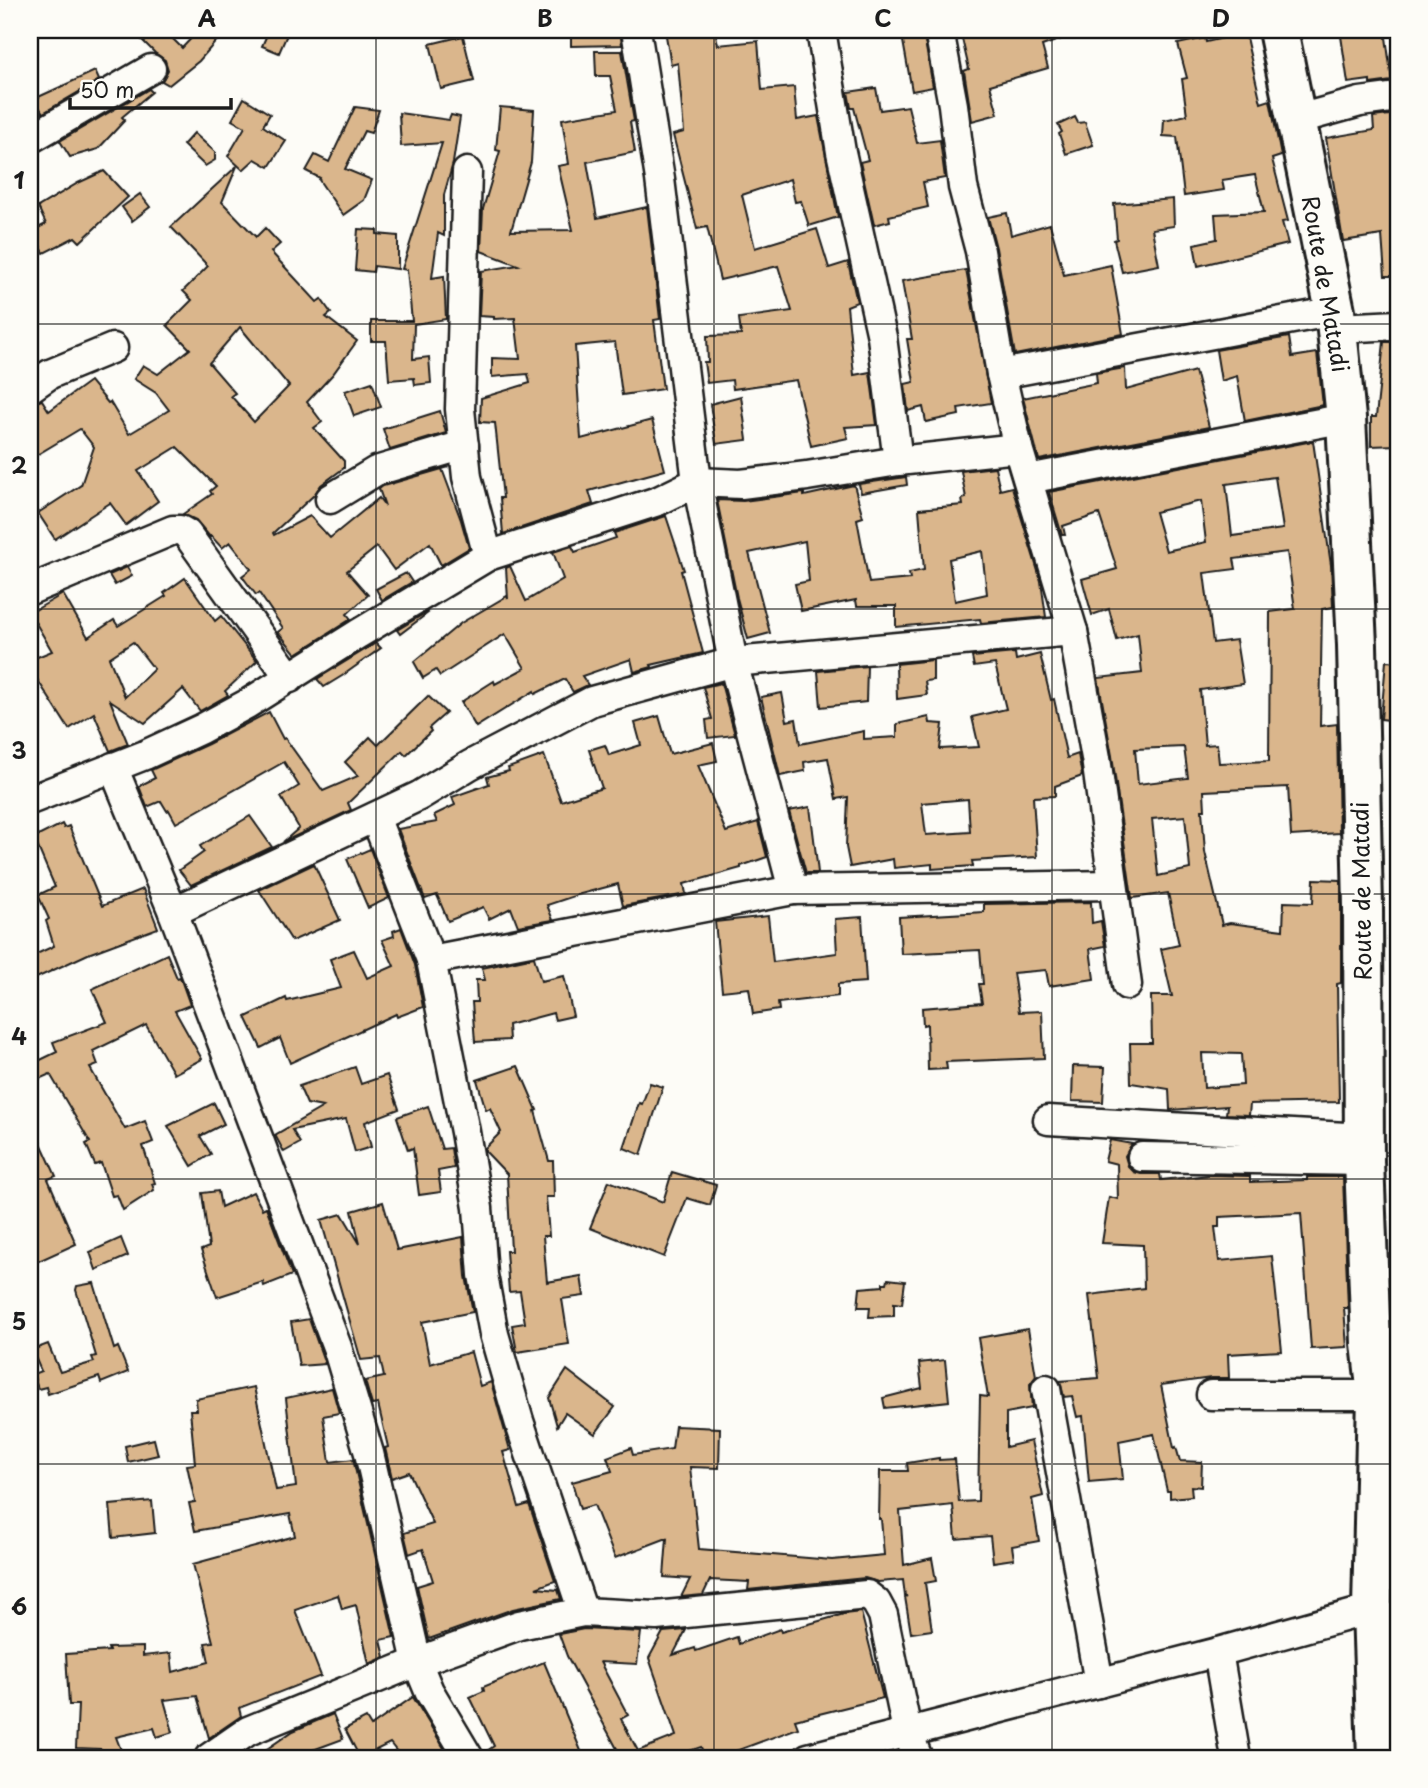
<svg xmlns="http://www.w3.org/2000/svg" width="1428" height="1788" font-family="'Playpen Sans',sans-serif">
<rect width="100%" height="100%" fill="#fdfcf7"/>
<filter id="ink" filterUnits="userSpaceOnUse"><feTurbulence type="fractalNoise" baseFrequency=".0143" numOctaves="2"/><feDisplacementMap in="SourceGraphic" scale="14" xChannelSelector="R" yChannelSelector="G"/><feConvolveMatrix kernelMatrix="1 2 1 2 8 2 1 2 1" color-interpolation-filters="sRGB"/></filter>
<g filter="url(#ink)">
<g fill="#dab68c" stroke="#1c1c1c" stroke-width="2" fill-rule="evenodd">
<polygon points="132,30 164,30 182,48 199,30 226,30 199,61 169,85 162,81 168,70 165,60 155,53"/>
<polygon points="269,30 289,30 279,53 262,46"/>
<polygon points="571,30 620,30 622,45 571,46"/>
<polygon points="665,30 715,30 718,45 758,41 762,90 794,87 797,120 818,116 838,217 809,226 801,201 795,202 790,179 742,195 755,248 817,229 829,268 848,262 857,302 847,306 854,375 870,372 877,425 845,427 848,438 811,446 796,380 733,389 732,380 707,383 704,362 708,362 707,336 741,335 739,318 792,311 778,266 720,280 707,227 697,229 673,135 684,132 678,63 671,65"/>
<polygon points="901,30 923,30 933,87 912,91"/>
<polygon points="960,30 1080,30 1081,32 1042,46 1048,68 990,85 998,114 972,121 964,71 969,69"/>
<polygon points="1385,30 1392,81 1370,84 1370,80 1348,83 1341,36"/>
<polygon points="1245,33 1261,103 1270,100 1281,156 1272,159 1288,221 1282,222 1288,244 1198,266 1194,244 1217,239 1215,214 1264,212 1255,175 1222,180 1224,190 1184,196 1177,137 1163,136 1164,120 1187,115 1182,79 1187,78 1178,44 1205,38 1206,42"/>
<polygon points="463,36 474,81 441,89 430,44"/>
<polygon points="595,51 622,51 634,121 630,122 635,152 587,162 597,218 647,207 660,319 654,320 663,389 622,395 615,342 575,346 581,439 652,420 665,470 589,491 593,504 503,534 500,498 503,498 495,423 480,422 481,398 530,383 528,374 492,377 492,358 520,359 515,318 494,319 494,317 479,316 481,271 518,265 481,251 483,209 500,151 496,150 500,107 534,110 531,162 511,231 573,230 558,166 569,164 562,119 617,110 610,76 596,76"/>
<polygon points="95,71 99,80 43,113 34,99"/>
<polygon points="876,88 880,110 908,106 917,143 940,140 945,178 923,182 928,207 889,216 890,221 874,225 860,162 868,160 854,108 851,108 848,92"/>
<polygon points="149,89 152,92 122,117 125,120 98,149 70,157 60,141"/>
<polygon points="244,98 270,114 263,126 286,141 269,167 255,159 243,170 228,156 245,127 232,120"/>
<polygon points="355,107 379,110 371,133 364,131 345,169 372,180 364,200 343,215 319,180 320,178 306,171 315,155 329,162"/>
<polygon points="399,113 449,120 451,115 460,117 453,163 444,195 444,236 438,233 432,278 444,276 446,319 414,324 413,359 429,357 431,383 415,385 414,378 389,380 386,341 371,341 371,321 412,321 407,270 402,269 442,143 401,146"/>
<polygon points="1398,114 1398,276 1385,276 1382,235 1343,241 1326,138 1374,130 1373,117"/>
<polygon points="1075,117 1078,123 1085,122 1093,145 1066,154 1059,134 1062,132 1058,125"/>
<polygon points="194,133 215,152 215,160 205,166 183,145"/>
<path d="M237,166L222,202L256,237L265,228L280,244L271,252L317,302L321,299L331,313L326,317L357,341L333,374L307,402L322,422L314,428L344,461V468L321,485L314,495L273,533L274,535L310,516L330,538L379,498L385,506L379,489L383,486L449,467L442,469L461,520L469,548L441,565L430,543L394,570L377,547L347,571L368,595L347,614L351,619L296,654L278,632L283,628L259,593L256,595L242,576L251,569L230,542L222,548L211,536L210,537L196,520L183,514L212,494L210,491L216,486L177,447L138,471L158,501L126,525L110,503L55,539L38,513L81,485L94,447L80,429L30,459V404L42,400L49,411L90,381L108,403L110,402L129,434L169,410L156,393L134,379L143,365L158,374L190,349L167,325L192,300L183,291L208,266L171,227ZM240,327L289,386L254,422L231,396L235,393L209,363Z"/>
<polygon points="104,171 128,197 80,242 75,237 44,253 32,231 46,224 38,207 78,183"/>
<polygon points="140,194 150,207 132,221 122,207"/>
<polygon points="1173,199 1174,226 1152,229 1159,265 1122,272 1114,240 1117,239 1114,204"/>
<polygon points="1007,213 1011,235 1050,224 1064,275 1111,265 1123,334 1015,355 996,248 988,217"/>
<polygon points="358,229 377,230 377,234 398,236 398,269 374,266 373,272 355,270"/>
<polygon points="966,270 991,403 958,408 959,415 926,422 923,407 908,411 905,384 914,382 907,339 912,339 902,281"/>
<polygon points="1289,337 1292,357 1317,353 1323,405 1245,421 1237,376 1221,381 1216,350"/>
<polygon points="1384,342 1398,342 1398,379 1394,417 1398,417 1398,445 1371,446 1371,417 1376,417"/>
<polygon points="1125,368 1126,390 1195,371 1209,427 1039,460 1023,398 1097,383 1096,373"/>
<polygon points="372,382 381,407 354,416 345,391"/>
<polygon points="741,396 747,440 716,444 710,404"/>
<polygon points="440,411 446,433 390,450 383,429"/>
<path d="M1313,441L1331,565L1333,607L1322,609L1320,726L1337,724L1339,833L1291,836L1288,787L1204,791L1205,810H1202L1205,852L1222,925L1230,923L1283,930L1284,902L1313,903L1314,879L1341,880V983L1337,984L1339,1102L1250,1104L1249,1115L1226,1114L1227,1106L1170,1110L1169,1089L1131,1083L1130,1043H1152L1151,996H1172L1161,949L1179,945L1168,893L1132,898L1112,756L1098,678L1142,673L1138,634L1117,640L1109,609L1092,615L1082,579L1117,569L1099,514L1063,526L1065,535H1062L1049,492ZM1275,477L1283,529L1232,536L1226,484ZM1201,501L1206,542L1166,551L1155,512ZM1287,552L1295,609L1270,612L1269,761L1219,763L1217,744L1205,745L1200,690L1243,684L1236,640L1213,643L1204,573L1236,569L1234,559ZM1184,747L1188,778L1138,784L1135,749ZM1185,816L1190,869L1158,876L1152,819ZM1202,1053L1241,1054L1243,1085L1204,1088Z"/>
<path d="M995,467L1000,490L1012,487L1041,581L1046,617L981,623L980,619L896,627V606H857L856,600L801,611L795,584L809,581L805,541L749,553L770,633L748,639L737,598L717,500L743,501L804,493V496L854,485L863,517L857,519L869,583L910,579L909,573L924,570L919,509L963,505L962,499L966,498L961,471ZM982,551L987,594L955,601L949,559Z"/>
<polygon points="906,477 907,485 861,493 859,484"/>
<polygon points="666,516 684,570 681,571 703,653 651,665 652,667 634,672 631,659 582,676 588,685 573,692 565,679 535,694 534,691 476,727 461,702 494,681 495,684 525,668 505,634 440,676 436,670 423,678 414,662 461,623 507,596 508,599 506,568 510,566 526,601 563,579 553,552 572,546 575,552 616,538 614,533"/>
<polygon points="127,567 132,576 115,585 109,575"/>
<polygon points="406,573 412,582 382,600 376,589"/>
<path d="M185,578L215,621L221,616L257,661L225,691L228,695L200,711L183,689L145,723L110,700L128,744L110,751L94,713L69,729L35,676L30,678V660L52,651L30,613L63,594L88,637L114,620L118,626L166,596L164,593ZM133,642L154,669L125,697L109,658Z"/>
<polygon points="427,612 428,613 400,634 397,630"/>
<polygon points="376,643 381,648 342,676 324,687 317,679"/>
<path d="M1015,653L1016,660L1040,654L1051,700L1054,699L1067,758L1078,754L1082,776L1055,786V796L1033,797L1037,857L972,861L973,866L932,869V864L894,868L893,859L850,867L846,847L848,797L836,799L828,758L804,762L805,771L780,776L761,697L782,693L787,721L796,719L800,744L864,731V739L897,737V724L929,717L930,723L943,724L940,749L979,747L972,717L1006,709L995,664L974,667L972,657ZM968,799L970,832L926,835L922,803Z"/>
<polygon points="933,660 933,680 925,681 927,695 897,699 896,664"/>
<polygon points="1386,661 1398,662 1398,721 1381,719"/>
<polygon points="867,666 866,702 821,707 818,671"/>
<polygon points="721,683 735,735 708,738 706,720 712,719 703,687"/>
<polygon points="428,696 446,713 429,728 431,731 406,755 402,751 348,803 351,810 283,842 299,828 281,797 299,786 284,762 176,823 169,810 167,811 161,801 147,807 139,786 155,778 151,770 208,744 269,712 283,739 285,738 323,791 358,776 345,762 370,737 378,745"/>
<polygon points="659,716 670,754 713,743 717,761 698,765 726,832 758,822 767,857 741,866 741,868 684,884 686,894 623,906 618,884 577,895 547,905 553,920 518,926 511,908 489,919 483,907 448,921 437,895 425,899 398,829 437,822 434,815 455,805 452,797 489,784 487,777 509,771 508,768 544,755 561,801 602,788 589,750 605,745 609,755 641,745 635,723"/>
<polygon points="810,807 816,855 818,873 806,873 789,811"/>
<polygon points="250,816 272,847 191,885 179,870 204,852 200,846"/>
<polygon points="62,824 64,828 69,826 102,906 143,889 158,928 88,954 30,981 30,957 54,946 46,921 49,919 38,895 55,887 34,838"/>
<polygon points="370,849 389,898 368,908 347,859"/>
<polygon points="314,864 340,920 292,941 259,890"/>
<polygon points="1091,902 1092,923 1101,921 1105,946 1090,949 1094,979 1049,986 1046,970 1013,973 1019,1012 1042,1011 1044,1058 946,1062 947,1069 928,1070 927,1024 923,1025 922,1008 982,1003 979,984 983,984 980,950 901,954 899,917 984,912 984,904"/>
<polygon points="768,916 773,962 837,953 835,919 862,917 866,982 838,984 838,996 778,1003 779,1010 753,1014 749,988 722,991 715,922"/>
<polygon points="401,928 415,965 423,1007 397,1017 396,1014 290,1063 280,1038 261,1048 246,1017 286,998 287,1001 341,988 330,959 354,950 367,978 394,966 382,940 394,936 393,931"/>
<polygon points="167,954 177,978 180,977 190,1005 175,1011 202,1059 174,1074 146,1025 93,1051 98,1065 90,1068 125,1129 145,1121 153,1142 143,1146 155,1183 152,1184 154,1190 123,1210 117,1195 112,1196 101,1163 95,1165 86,1144 90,1142 50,1074 30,1083 30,1065 57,1052 53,1042 107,1022 92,989"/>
<polygon points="534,957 541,981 564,976 573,1016 555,1020 553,1013 508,1025 509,1040 475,1042 472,1002 477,1002 476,980 485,980 482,968"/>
<polygon points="518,1066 537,1110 535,1111 549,1161 553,1161 554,1197 546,1197 549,1236 543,1236 547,1282 581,1276 584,1296 562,1299 569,1344 517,1352 512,1325 525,1323 520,1291 509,1292 506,1251 511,1251 507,1174 485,1151 485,1148 501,1132 490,1108 486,1110 477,1080"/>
<polygon points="1073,1066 1105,1067 1103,1102 1072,1101"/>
<polygon points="355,1067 361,1084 387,1075 399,1109 365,1122 371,1147 355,1152 346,1119 292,1130 300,1143 284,1152 275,1135 323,1107 307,1104 299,1086"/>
<polygon points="650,1083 663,1087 641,1155 624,1148 639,1103 642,1104"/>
<polygon points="214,1103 224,1124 200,1136 211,1154 192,1166 168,1126"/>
<polygon points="428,1106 442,1149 451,1148 454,1168 438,1171 441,1192 419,1195 413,1148 408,1150 397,1117"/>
<polygon points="30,1119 56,1176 48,1179 76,1244 30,1265"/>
<polygon points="1110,1140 1132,1144 1125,1156 1128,1166 1134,1172 1141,1174 1160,1174 1161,1180 1210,1175 1250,1176 1250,1182 1307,1180 1307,1177 1343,1177 1348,1308 1344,1308 1347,1347 1311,1349 1301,1213 1219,1217 1219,1227 1215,1227 1219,1261 1272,1256 1282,1351 1228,1354 1229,1378 1211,1378 1161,1385 1174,1448 1176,1447 1180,1461 1202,1462 1201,1487 1191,1486 1192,1496 1170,1498 1170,1491 1167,1491 1154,1434 1119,1441 1123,1479 1089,1482 1083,1416 1077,1417 1072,1396 1064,1397 1060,1381 1099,1378 1089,1295 1144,1288 1143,1245 1102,1243 1109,1197 1118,1199 1117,1164 1105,1161"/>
<polygon points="672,1172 716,1185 710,1205 687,1198 664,1257 590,1228 609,1181 663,1202"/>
<polygon points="218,1191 221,1207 253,1192 262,1209 266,1207 292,1275 264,1286 263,1282 217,1297 201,1250 209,1247 202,1193"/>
<polygon points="383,1202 397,1250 463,1237 466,1276 473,1312 422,1322 430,1364 471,1352 480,1386 491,1382 510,1450 503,1452 519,1507 529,1504 555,1581 536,1588 558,1590 561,1599 513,1609 429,1639 417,1586 433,1581 423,1549 409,1554 404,1533 433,1524 409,1472 392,1478 385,1448 388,1447 378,1404 372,1405 365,1381 384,1377 380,1358 361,1360 321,1220 342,1214 360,1244 352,1211"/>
<polygon points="121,1238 128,1256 96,1270 90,1252"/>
<polygon points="888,1279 905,1281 902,1304 894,1303 894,1316 869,1317 870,1307 858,1307 860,1288 883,1286 883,1283 887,1283"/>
<polygon points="94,1283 114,1349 118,1347 128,1372 101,1383 99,1377 48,1394 46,1387 38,1389 33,1374 41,1371 32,1350 48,1344 60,1372 94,1362 92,1357 96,1356 76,1290 77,1286"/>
<polygon points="309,1319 325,1364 299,1366 291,1322"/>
<polygon points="1028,1329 1036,1376 1030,1384 1032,1408 1006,1413 1006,1447 1031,1441 1043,1496 1032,1499 1039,1541 1012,1546 1014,1559 993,1562 990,1536 956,1539 953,1505 900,1511 904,1565 932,1558 936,1581 925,1583 932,1630 911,1633 905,1597 907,1596 905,1596 903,1580 878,1582 865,1578 748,1590 749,1582 710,1580 703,1595 681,1597 690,1579 664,1577 667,1538 615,1558 594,1505 580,1509 572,1482 612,1471 607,1457 631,1448 633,1455 672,1449 675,1426 720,1428 719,1468 690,1467 699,1549 832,1560 884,1555 881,1519 879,1519 880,1471 908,1471 907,1463 939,1458 939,1460 955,1459 959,1502 978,1501 980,1396 988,1397 978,1338"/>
<polygon points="945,1360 949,1401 885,1408 883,1398 922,1388 919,1363"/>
<polygon points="567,1370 615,1407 595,1434 565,1413 557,1426 549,1398"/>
<polygon points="254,1387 276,1490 296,1487 286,1398 332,1388 339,1413 323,1416 330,1462 353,1459 394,1637 381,1640 385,1657 369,1664 356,1605 342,1609 338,1595 295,1610 321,1676 239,1708 241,1716 209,1738 197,1696 164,1700 173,1732 157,1737 154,1728 116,1737 124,1758 105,1758 101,1749 76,1748 78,1705 69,1705 66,1654 109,1651 108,1648 143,1647 143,1656 171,1653 173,1672 209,1662 205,1643 213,1642 193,1564 295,1536 290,1514 195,1531 189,1503 195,1502 187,1465 195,1464 190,1410 197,1410 196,1399"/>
<polygon points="154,1439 158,1455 128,1462 125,1446"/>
<polygon points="152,1501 155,1533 113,1538 110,1505"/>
<polygon points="861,1612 883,1698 795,1720 798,1728 717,1758 705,1758 701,1747 669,1758 622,1758 567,1656 559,1634 584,1629 641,1632 637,1664 600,1662 628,1715 621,1719 638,1751 676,1736 649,1658 663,1632 686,1630 673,1655 695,1648 696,1651 737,1637 739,1644 780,1629 781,1632 844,1614"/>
<polygon points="544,1662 584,1758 486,1758 484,1753 494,1746 470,1697 484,1691 483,1687"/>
<polygon points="413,1697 450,1758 402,1758 390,1743 360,1758 345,1729 366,1718 371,1726"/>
<polygon points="333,1714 343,1739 313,1750 302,1758 254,1758 293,1731"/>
</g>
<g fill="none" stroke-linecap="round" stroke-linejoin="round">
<g stroke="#1c1c1c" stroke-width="33">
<g id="minor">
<polyline points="636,30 660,179 697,482 733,662 793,890"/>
<polyline points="821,30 841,152 882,337 898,461"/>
<polyline points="939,30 953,105 963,187 980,251 1001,374 1018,448 1073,631 1096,758 1127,985"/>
<polyline points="1295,120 1360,102 1398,97"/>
<polyline points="30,139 151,69"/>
<polyline points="467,172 460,409 467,477 488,556"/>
<polyline points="1337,328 1398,325"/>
<polyline points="1001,374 1335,311"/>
<polyline points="30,388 50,374 113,348"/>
<polyline points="1028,479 1346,418"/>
<polyline points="330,499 376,471 464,445"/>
<polyline points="30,590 173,530 180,530 187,534 290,678"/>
<polyline points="113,767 173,912 337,1347 369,1453 417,1662 429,1691 469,1758"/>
<polyline points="30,800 145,755 201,729 247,704 358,634 488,556 658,501 697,482 741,484 807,476 898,461 1018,448"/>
<polyline points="375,817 431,960 465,1132 478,1208 483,1275 494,1334 519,1421 583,1612"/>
<polyline points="173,912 419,796 470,765 592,701 733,662 1073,631"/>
<polyline points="431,960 793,890 1113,885"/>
<polyline points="1048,1120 1364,1138"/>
<polyline points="1142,1157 1364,1161"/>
<polyline points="1371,1343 1398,1343"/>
<polyline points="1046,1389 1099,1683"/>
<polyline points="1211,1395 1377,1395"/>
<polyline points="1218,1652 1236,1758"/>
<polyline points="209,1758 248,1731 417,1662 519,1625 583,1612 656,1616 867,1595 876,1602 883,1615 907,1731 918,1758"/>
<polyline points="808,1758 1218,1652 1372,1609"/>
</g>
</g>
<g stroke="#1c1c1c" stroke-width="44">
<polyline id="highway" points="1278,30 1335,311 1346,418 1357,645 1363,906 1364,1161 1371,1343 1377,1395 1372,1609 1377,1758"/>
</g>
<use href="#minor" stroke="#fdfcf7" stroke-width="28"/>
<use href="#highway" stroke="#fdfcf7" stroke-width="38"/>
</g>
</g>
<path fill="none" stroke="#1c1c1c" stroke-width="2" stroke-opacity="0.55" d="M376,30V1758M714,30V1758M1052,30V1758M30,324H1398M30,609H1398M30,894H1398M30,1179H1398M30,1464H1398"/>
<g text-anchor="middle" stroke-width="7" stroke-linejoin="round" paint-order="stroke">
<g font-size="23" fill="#1c1c1c" stroke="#fdfcf7">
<text transform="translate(1325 284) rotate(80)" y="8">Route de Matadi</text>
<text transform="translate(1362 891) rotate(-91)" y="8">Route de Matadi</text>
</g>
</g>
<rect width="1428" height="1788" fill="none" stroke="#fdfcf7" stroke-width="77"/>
<path d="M70 98v10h161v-10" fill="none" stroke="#1c1c1c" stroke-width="3.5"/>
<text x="80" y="98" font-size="21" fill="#1c1c1c" stroke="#fdfcf7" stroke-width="5" paint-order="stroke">50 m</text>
<rect x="38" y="38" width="1352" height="1712" fill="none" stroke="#1c1c1c" stroke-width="2.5"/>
<g font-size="23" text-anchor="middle" font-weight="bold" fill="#1c1c1c">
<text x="207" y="27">A</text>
<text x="545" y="27">B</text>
<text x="883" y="27">C</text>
<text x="1221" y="27">D</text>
<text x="19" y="189">1</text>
<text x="19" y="474">2</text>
<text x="19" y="759">3</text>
<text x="19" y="1045">4</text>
<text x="19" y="1330">5</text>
<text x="19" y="1615">6</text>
</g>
</svg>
